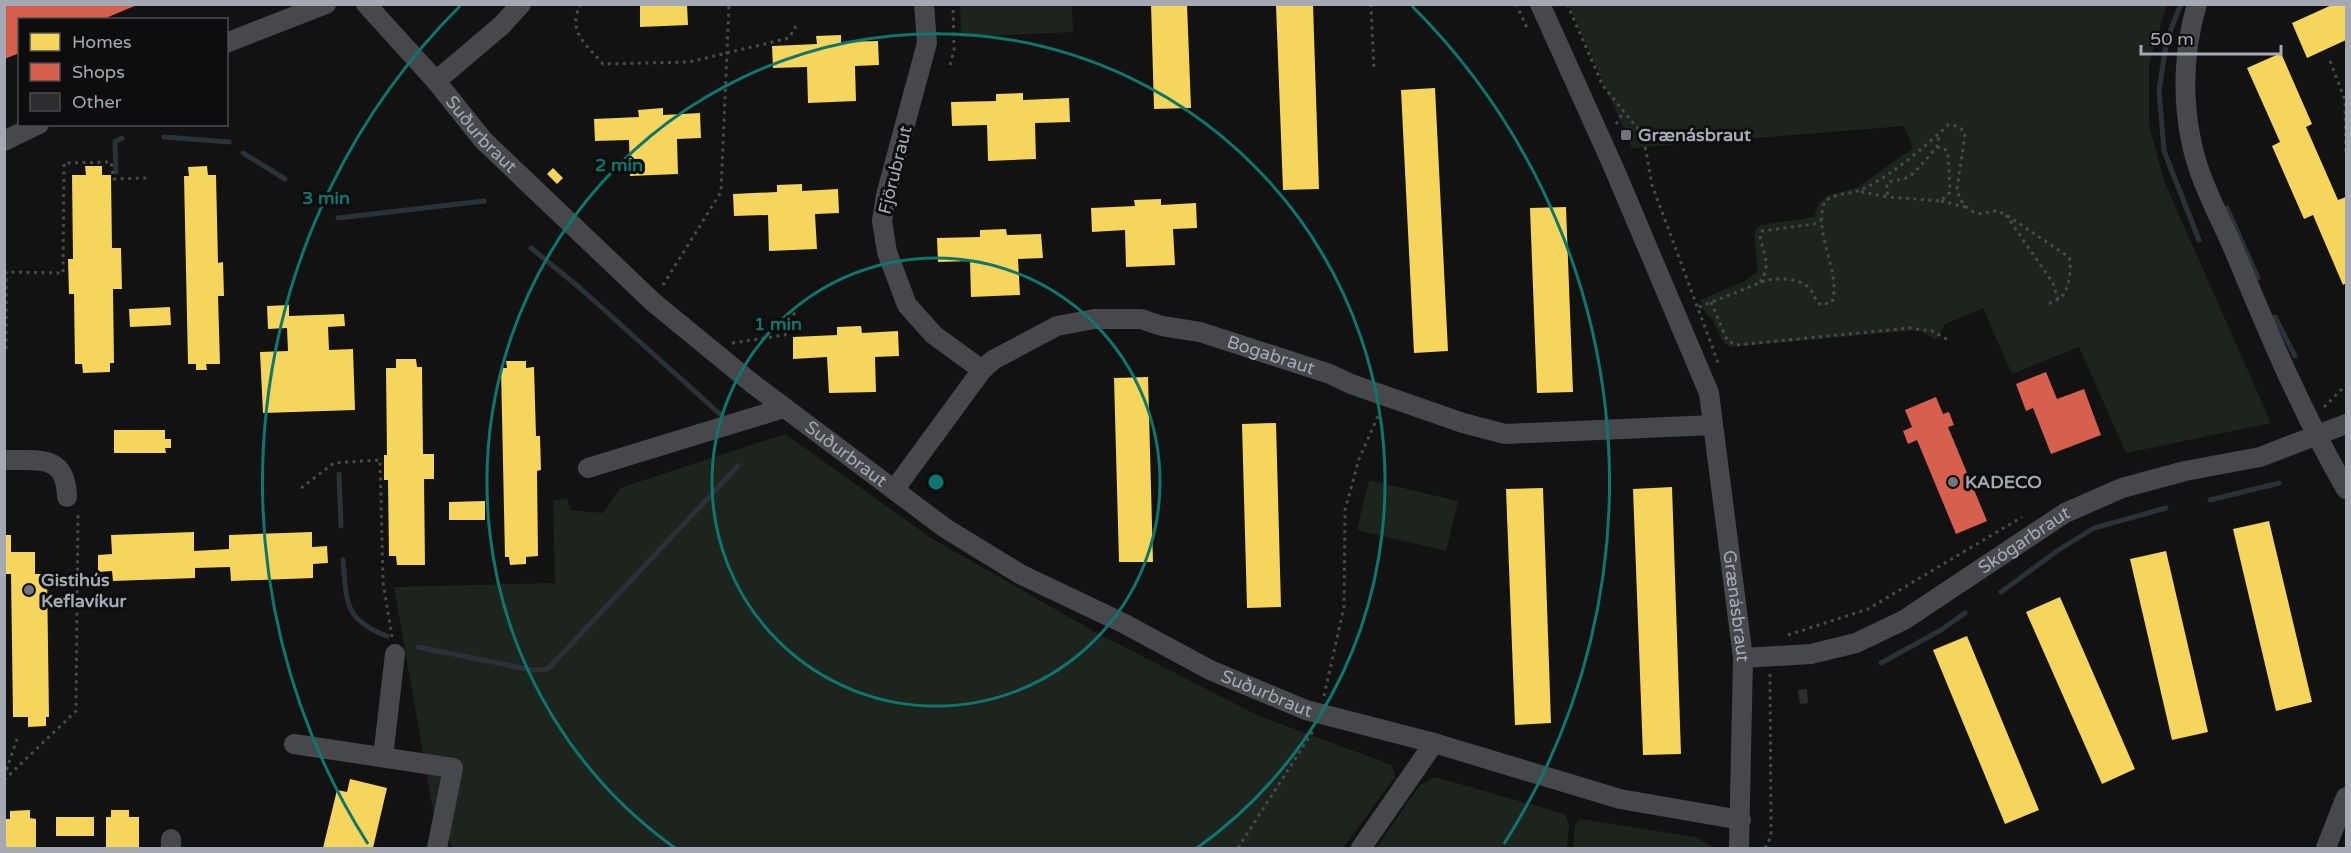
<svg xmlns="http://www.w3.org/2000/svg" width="2351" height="853" font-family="'Varela Round',sans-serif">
<rect width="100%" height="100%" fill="#121213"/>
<g fill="#1d231d">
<polygon points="960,5 1072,5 1073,32 961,37"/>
<polygon points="1569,5 2167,5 2149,64 2149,125 2164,181 2271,423 2126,453 2079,347 2012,374 1983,308 1945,324 1936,340 1918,330 1730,347 1722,340 1713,320 1706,314 1700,300 1745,281 1758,271 1754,235 1756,229 1760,225 1814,217 1819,203 1827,196 1858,187 1913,148 1904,126 1632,148"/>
<polygon points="785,434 931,538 1095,632 1259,716 1392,765 1395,777 1343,848 453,848 433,811 394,587 555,583 553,501 567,498 571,510 603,513 620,488"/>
<polygon points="1369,480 1458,501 1446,551 1357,530"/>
<polygon points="1435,777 1565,814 1569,825 1567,848 1376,848 1420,785"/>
<polygon points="1580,819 1695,837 1715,848 1573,848 1575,825"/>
</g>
<g fill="#f6d55c">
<polygon points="640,4 687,4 688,25 640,27"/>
<polygon points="1151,4 1187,4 1191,108 1154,109"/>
<polygon points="1313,4 1319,189 1283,190 1276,5"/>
<polygon points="2334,4 2346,4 2346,40 2307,58 2292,23"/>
<polygon points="841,35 841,42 878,41 879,65 855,66 856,101 808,103 807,67 773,68 772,46 817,44 816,36"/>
<polygon points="2281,53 2312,124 2306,127 2338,200 2346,197 2346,283 2343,285 2313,215 2304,219 2272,146 2280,142 2247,68"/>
<polygon points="1435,88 1448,351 1414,353 1401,90"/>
<polygon points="1023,93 1023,100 1069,98 1070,122 1035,123 1036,159 988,161 987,125 952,126 951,102 996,101 996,94"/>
<polygon points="663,108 663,115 700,113 701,138 677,139 678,174 630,176 629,140 595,141 594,119 639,117 638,110"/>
<polygon points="85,166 102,166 102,175 111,175 112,248 121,248 122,289 113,289 114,363 110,363 110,372 83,373 82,364 75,364 74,294 69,294 68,259 73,259 72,175 86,175"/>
<polygon points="207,166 208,175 216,175 218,263 223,262 224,296 218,296 220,364 206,364 207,370 196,370 196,364 188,364 184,176 189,176 188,167"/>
<polygon points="553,168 563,178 557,184 547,174"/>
<polygon points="802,184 802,191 838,189 839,213 815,214 817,249 769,251 768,215 734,216 733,194 777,192 777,185"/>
<polygon points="1161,199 1161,205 1196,203 1197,228 1173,229 1175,265 1126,267 1125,230 1092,232 1091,208 1135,206 1134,200"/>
<polygon points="1566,207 1573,392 1537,393 1530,208"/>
<polygon points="1006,229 1007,235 1041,234 1043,258 1018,259 1020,295 971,297 970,261 938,262 937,238 980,237 980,230"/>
<polygon points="289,305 289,316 344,314 345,326 328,327 329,350 353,349 355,410 263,413 260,352 288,351 287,328 268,329 267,306"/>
<polygon points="170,307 171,325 130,327 129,309"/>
<polygon points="861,326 862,333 898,331 899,356 875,357 876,392 829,393 827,357 793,359 793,337 837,335 837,327"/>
<polygon points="396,359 416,359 417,367 422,367 423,454 434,454 434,479 424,479 425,565 397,565 396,556 389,556 388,480 384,480 384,455 387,455 386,368 396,368"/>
<polygon points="506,361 526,361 526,368 534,367 536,436 540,436 541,470 537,471 538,556 526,557 526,564 510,565 509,557 505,557 501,368 507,368"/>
<polygon points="1148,377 1153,562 1119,562 1114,378"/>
<polygon points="1276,423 1281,607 1247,608 1242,424"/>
<polygon points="114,430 165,430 165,439 171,439 171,448 165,448 166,453 114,453"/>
<polygon points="1672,487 1681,754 1643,755 1633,489"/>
<polygon points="1543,488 1551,723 1515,725 1506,489"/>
<polygon points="485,501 485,520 449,520 449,502"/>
<polygon points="2269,521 2312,702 2276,711 2233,529"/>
<polygon points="194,532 194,551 229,549 229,535 312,532 312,547 327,546 328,563 313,564 313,578 231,581 230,567 195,568 195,578 113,581 112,571 98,572 98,555 112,554 111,535"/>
<polygon points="4,535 11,535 11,552 35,552 35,574 47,574 49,717 46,717 46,726 28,727 28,717 13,717 11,574 4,574"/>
<polygon points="2166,551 2208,732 2172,740 2130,559"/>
<polygon points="2060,597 2135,769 2102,784 2026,612"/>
<polygon points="1967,636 2039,810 2005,824 1933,650"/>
<polygon points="350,779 387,788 373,848 323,848 337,790 347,792"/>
<polygon points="30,810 30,818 36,819 36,848 4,848 4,819 10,819 10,811"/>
<polygon points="111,810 129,810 129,817 139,817 139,848 106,848 106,817 111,817"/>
<rect x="56" y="817" width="38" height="19"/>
</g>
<g fill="#d6604d">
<polygon points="4,4 137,4 137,5 101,20 20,20 20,53 4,59"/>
<polygon points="2046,372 2057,399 2084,389 2101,435 2051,454 2033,408 2026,411 2016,384"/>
<polygon points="1936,397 1943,414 1949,412 1954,425 1948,427 1987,521 1956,534 1917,440 1908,444 1903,431 1912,427 1905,410"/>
</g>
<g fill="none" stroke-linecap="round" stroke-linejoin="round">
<g stroke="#2a3237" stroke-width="5">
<polyline points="2181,4 2167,39 2159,90 2164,151 2199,240"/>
<polyline points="164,137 229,142"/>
<polyline points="243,153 285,179"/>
<polyline points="116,172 115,142 122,138"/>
<polyline points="2227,208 2258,278"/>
<polyline points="338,218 484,201"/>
<polyline points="531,248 580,288 721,415"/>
<polyline points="2275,317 2295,356"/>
<polyline points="339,474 341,526"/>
<polyline points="2210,500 2279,483"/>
<path d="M343,560C347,602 343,619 387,636"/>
<polyline points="2001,592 2057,551 2094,528 2166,508"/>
<polyline points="418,647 532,670 548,669 738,466"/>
<polyline points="1881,663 1941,630 1965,613"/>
</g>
</g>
<polygon fill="#2d2d2e" points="1807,689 1808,703 1800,704 1798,690"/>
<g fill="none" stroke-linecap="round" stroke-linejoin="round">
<g stroke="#484a4d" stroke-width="3" stroke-dasharray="3 4.5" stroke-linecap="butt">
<path d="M581,4C566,31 586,44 603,64L689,62L789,38L796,26"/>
<polyline points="1371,4 1374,71"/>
<polyline points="1516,4 1528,30"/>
<polyline points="1567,4 1603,86 1643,135 1652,185 1719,365"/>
<polyline points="2330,61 2345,100 2346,154"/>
<polyline points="950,65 954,50 953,4"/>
<polyline points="1616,124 1623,113"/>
<polyline points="1937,147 1944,148 1948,153 1950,192 1941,201 1889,197 1886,190 1888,182 1906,178 1914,173 1937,147 1939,136"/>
<polyline points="1861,192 1889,197"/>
<polyline points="1941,201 1965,207"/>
<polyline points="2006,215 2053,283 2058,300"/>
<path d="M1760,282C1772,266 1763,254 1760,236L1762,231L1814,224L1821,220"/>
<polyline points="663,285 721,192 729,4"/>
<polyline points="1711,302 1727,340 1736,345 1909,328 1932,331 1950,341"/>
<path d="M1699,307L1767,280C1780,278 1800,278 1810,289C1815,295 1814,300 1821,305L1832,302C1842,273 1812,233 1825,201C1837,192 1852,195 1865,188C1892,175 1926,146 1948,125C1957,125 1961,127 1965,134L1957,189C1960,202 1966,209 1978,214L1996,211L2005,214L2069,257C2072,266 2069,288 2063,295C2059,300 2052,302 2046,305"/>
<polyline points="732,343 785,335 796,309"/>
<polyline points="6,349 6,272 63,273 64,163 111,162 114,179 148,178"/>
<polyline points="2324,407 2346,385"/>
<polyline points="301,488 334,463 380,460 383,582 392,637"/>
<polyline points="1788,635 1868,609 2022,517"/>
<polyline points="1324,696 1344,607 1345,510 1359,459 1379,414"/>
<polyline points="4,777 17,739"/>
<polyline points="4,780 76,711 78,513"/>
<polyline points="1238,848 1313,731"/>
<polyline points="1765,848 1768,844 1771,833 1770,674"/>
</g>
<g stroke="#47484b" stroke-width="20">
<path id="s1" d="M366,4L436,81L483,140L653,302L753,384L945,528L1020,574L1123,623L1210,670L1306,710L1434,743L1620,799L1741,820"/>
<polyline points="924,4 927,43 886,195 882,221 887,252 907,305 934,335 982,370"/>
<path id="s2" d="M1540,4L1613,166L1709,393L1743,658L1739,848"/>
<path d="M2197,4C2184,48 2182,96 2191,140C2198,178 2219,215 2234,250C2268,332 2302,413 2346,489"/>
<polyline points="226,43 326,4"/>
<polyline points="436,81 502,25 521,4"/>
<polyline points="4,141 39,124"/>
<path d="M4,460C38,461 66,453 67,497"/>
<polyline points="588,468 784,408"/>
<path id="s3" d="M894,490L982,370L993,360L1057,326L1094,319H1141L1162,326L1200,332L1330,374L1351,384L1463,423L1505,434L1713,425"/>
<path id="s4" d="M1743,658L1811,654L1856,643L1904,620L2065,513L2122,488L2185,471L2260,457L2346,424"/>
<polyline points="294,744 453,768 437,848"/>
<polyline points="383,757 395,654"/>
<polyline points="171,848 171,839"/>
<polyline points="1361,848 1434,743"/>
<polyline points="2326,848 2346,797"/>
</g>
</g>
<g fill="none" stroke="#0f766e" stroke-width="3">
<circle cx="936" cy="482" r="224"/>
<path d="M675 848A449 449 0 1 1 1197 848"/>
<path d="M368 844A673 673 0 0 1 460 6M1412 6A673 673 0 0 1 1504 844"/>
</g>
<g fill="#71747b" stroke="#0d0d0e" stroke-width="2">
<rect x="1620" y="129" width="12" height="12" rx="3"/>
<circle cx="1953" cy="482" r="6"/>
<circle cx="29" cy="590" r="6"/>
</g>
<g text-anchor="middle" stroke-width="6" stroke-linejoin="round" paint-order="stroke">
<g font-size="18" fill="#a4a9b3" stroke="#0d0d0e">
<text dy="6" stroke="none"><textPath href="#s1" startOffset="174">Suðurbraut</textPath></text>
<text transform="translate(895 170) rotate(-76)" y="6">Fjörubraut</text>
<text dy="6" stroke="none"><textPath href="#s3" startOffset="456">Bogabraut</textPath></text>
<text dy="6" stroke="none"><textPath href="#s1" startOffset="660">Suðurbraut</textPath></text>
<text dy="6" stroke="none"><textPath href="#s4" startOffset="312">Skógarbraut</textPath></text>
<text dy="6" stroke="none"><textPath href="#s2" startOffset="639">Grænásbraut</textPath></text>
<text dy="6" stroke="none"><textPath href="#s1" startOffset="1146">Suðurbraut</textPath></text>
</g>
<g font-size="18" font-weight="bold" fill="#a4a9b3" stroke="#0d0d0e" text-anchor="start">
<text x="1638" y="141">Grænásbraut</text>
<text x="1965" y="488">KADECO</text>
<text x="41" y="586">Gistihús<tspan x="41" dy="21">Keflavíkur</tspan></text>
</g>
</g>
<circle cx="936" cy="482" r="9" fill="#0f766e" stroke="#0d0d0e" stroke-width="3"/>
<g font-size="18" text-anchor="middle" font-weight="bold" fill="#0f766e" stroke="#0d0d0e" stroke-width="6" stroke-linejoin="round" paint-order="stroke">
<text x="619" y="171">2 min</text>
<text x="326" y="204">3 min</text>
<text x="778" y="330">1 min</text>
</g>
<rect width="2351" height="853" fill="none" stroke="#a4a9b3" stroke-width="12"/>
<rect x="18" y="18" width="210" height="108" fill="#0d0d0e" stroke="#494b50" stroke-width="1.5"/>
<rect x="30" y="33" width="30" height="18" fill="#f6d55c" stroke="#494b50" stroke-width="1.5"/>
<text x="72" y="48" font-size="18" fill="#a4a9b3">Homes</text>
<rect x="30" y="63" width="30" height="18" fill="#d6604d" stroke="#494b50" stroke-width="1.5"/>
<text x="72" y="78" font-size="18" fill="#a4a9b3">Shops</text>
<rect x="30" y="93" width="30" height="18" fill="#2d2d2e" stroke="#494b50" stroke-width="1.5"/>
<text x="72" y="108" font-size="18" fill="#a4a9b3">Other</text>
<path d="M2141 45v9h140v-9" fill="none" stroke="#a4a9b3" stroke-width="3"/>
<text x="2150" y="45" font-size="18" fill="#a4a9b3" stroke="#0d0d0e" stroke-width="4.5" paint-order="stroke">50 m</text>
</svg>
